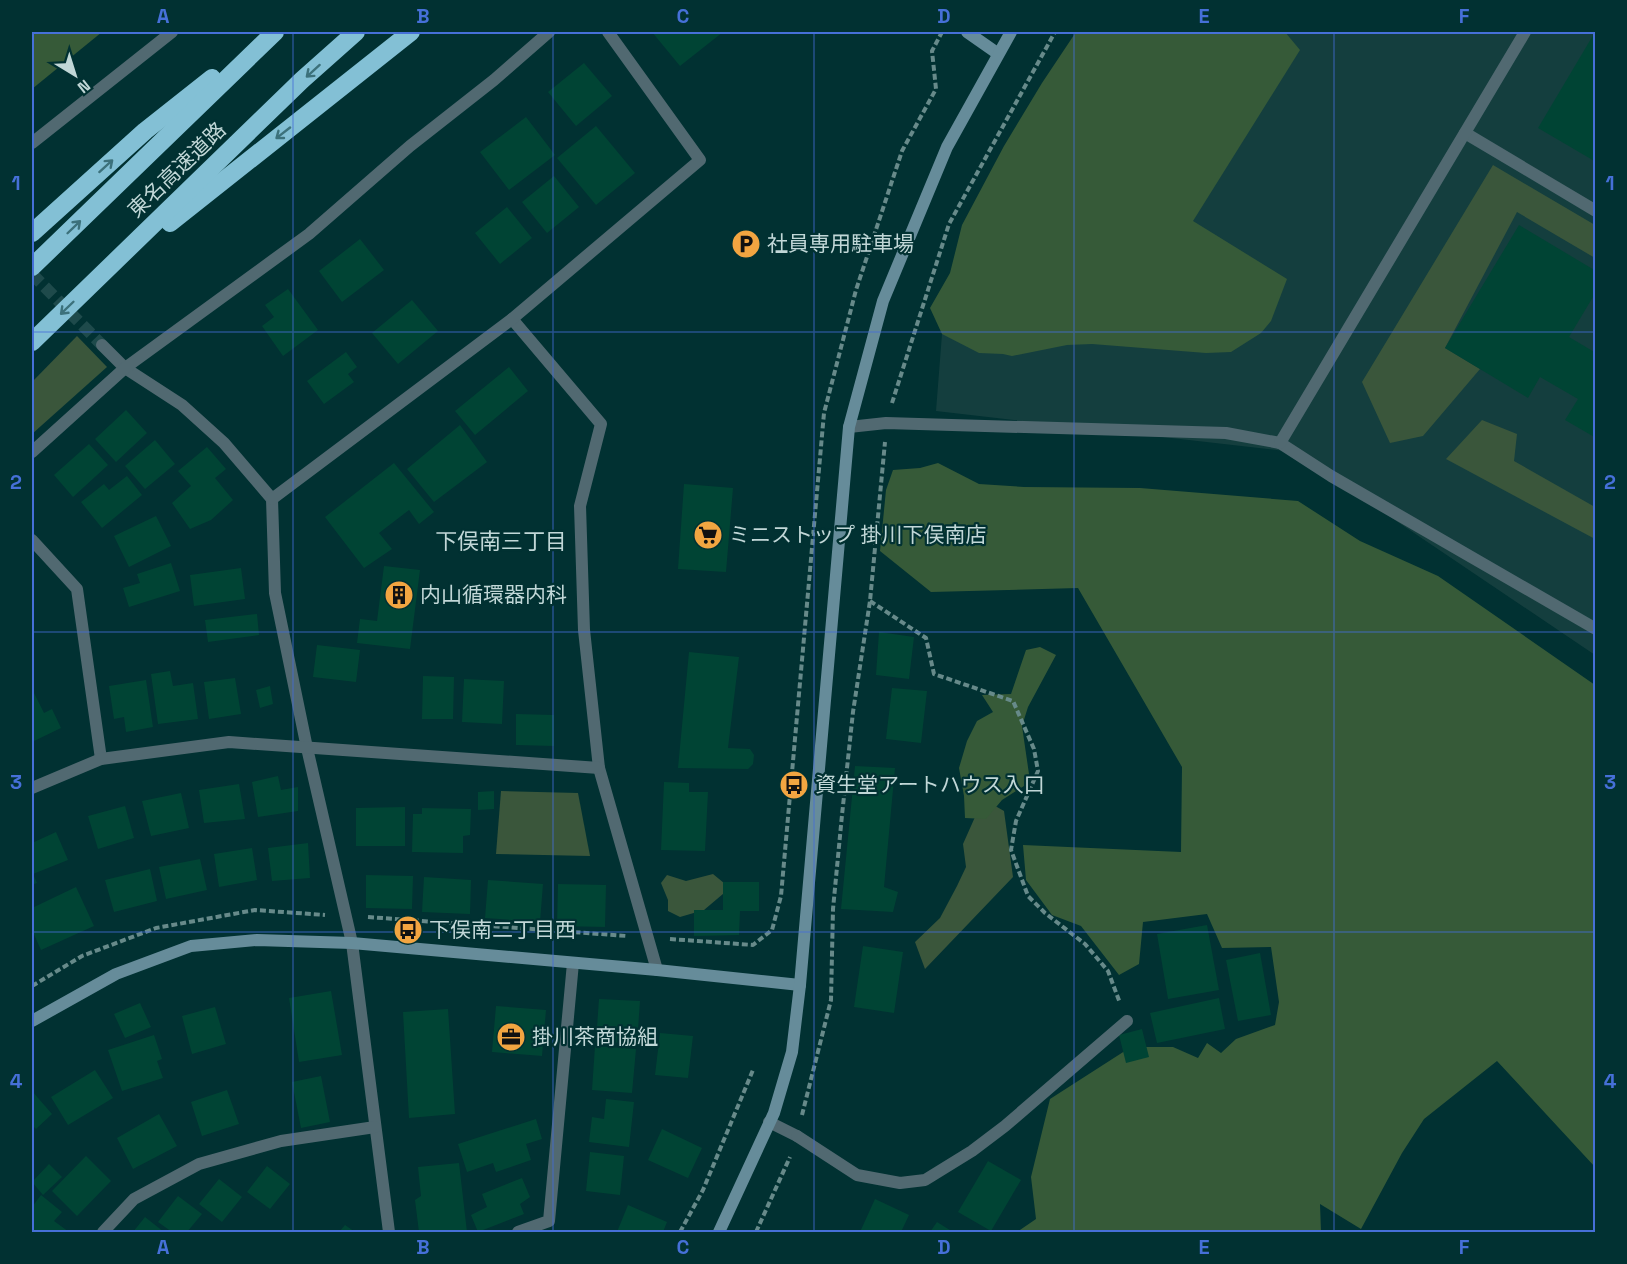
<svg xmlns="http://www.w3.org/2000/svg" width="1627" height="1264" font-family="'Space Grotesk','Noto Sans JP',sans-serif">
<rect width="100%" height="100%" fill="#013132"/>
<polygon fill="#143e3e" points="1091,32 1595,32 1595,655 1294,452 936,411 942,334"/>
<g fill="#3a563b">
<polygon points="1493,165 1595,225 1595,258 1517,212 1445,348 1480,369 1423,436 1390,443 1362,382"/>
<polygon points="77,336 107,367 32,434 32,382"/>
<polygon points="1482,420 1517,434 1514,461 1595,507 1595,539 1446,459"/>
<polygon points="501,791 578,793 590,856 496,854"/>
<polygon points="983,799 1004,811 1013,877 925,969 915,942 940,918 957,886 966,867 963,844"/>
<polygon points="713,874 730,888 704,910 680,917 668,911 668,900 661,883 667,875 686,881"/>
</g>
<g fill="#365a38">
<polygon points="32,32 102,32 32,89"/>
<polygon points="1076,32 1285,32 1300,50 1193,221 1287,279 1271,321 1261,333 1231,352 1206,353 1092,344 1067,345 1012,356 1003,354 979,353 942,334 930,308 950,273 962,225 1004,146 1042,83"/>
<polygon points="938,463 979,484 1024,487 1140,488 1298,501 1360,541 1438,576 1595,685 1595,1167 1497,1061 1424,1119 1402,1153 1361,1229 1320,1204 1321,1232 1017,1232 1036,1219 1031,1177 1050,1099 1131,1047 1173,1047 1198,1058 1207,1043 1221,1053 1236,1039 1275,1025 1279,1002 1271,947 1222,948 1207,914 1143,922 1139,964 1119,975 1081,926 1052,915 1026,880 1023,845 1181,852 1182,767 1078,588 931,592 880,551 886,490 893,470 920,468"/>
<polygon points="1040,647 1056,655 1028,707 1022,726 1029,774 1024,786 1002,800 986,819 965,818 964,796 959,768 967,741 977,721 993,712 982,695 1011,694 1026,650"/>
</g>
<g fill="#004434">
<polygon points="652,32 723,32 680,66"/>
<polygon points="1595,32 1596,32 1596,162 1538,128"/>
<polygon points="584,63 612,96 576,126 548,92"/>
<polygon points="526,117 555,155 509,190 480,152"/>
<polygon points="596,126 635,173 596,205 557,158"/>
<polygon points="554,176 579,207 547,233 522,202"/>
<polygon points="507,207 532,238 500,264 475,233"/>
<polygon points="1519,225 1596,271 1596,292 1569,337 1596,353 1596,438 1565,420 1578,399 1540,377 1528,398 1445,348"/>
<polygon points="360,239 384,270 342,302 319,271"/>
<polygon points="288,289 318,330 283,356 262,326 274,317 265,305"/>
<polygon points="412,300 438,331 398,364 372,333"/>
<polygon points="346,352 357,367 348,374 354,382 324,404 307,381"/>
<polygon points="509,367 528,391 475,435 455,411"/>
<polygon points="126,410 147,433 116,462 95,439"/>
<polygon points="460,425 487,462 434,502 407,469"/>
<polygon points="155,440 175,464 145,489 125,466"/>
<polygon points="89,444 108,465 73,497 54,475"/>
<polygon points="207,447 226,469 215,478 233,500 211,520 190,529 172,503 191,486 178,471"/>
<polygon points="394,463 434,512 419,524 409,510 379,533 392,549 364,568 325,517"/>
<polygon points="127,476 142,495 102,528 81,502 104,484 109,490"/>
<polygon points="684,484 733,488 726,572 678,569"/>
<polygon points="156,516 171,546 129,567 114,536"/>
<polygon points="171,563 180,591 129,607 123,588 140,583 137,574"/>
<polygon points="384,566 420,570 410,649 357,643 360,619 377,621"/>
<polygon points="241,568 245,599 194,606 190,575"/>
<polygon points="257,614 259,635 208,642 205,620"/>
<polygon points="879,632 914,637 909,679 876,675"/>
<polygon points="317,645 360,650 356,682 313,677"/>
<polygon points="689,652 739,657 728,748 750,749 754,755 753,764 748,769 678,768"/>
<polygon points="170,671 173,686 193,683 198,719 158,724 151,674"/>
<polygon points="423,676 454,677 453,719 422,719"/>
<polygon points="235,678 241,714 209,719 204,682"/>
<polygon points="464,679 504,681 502,724 462,722"/>
<polygon points="146,680 153,727 126,732 124,717 114,719 109,686"/>
<polygon points="270,686 273,704 260,708 256,690"/>
<polygon points="892,688 927,691 921,743 886,739"/>
<polygon points="34,693 44,713 52,709 61,728 32,742 32,694"/>
<polygon points="516,714 554,715 554,746 516,745"/>
<polygon points="855,766 895,768 884,887 898,892 893,912 841,909"/>
<polygon points="278,776 281,790 298,787 298,811 258,817 252,782"/>
<polygon points="664,782 689,783 689,792 708,792 705,851 661,850"/>
<polygon points="239,784 245,819 204,823 199,790"/>
<polygon points="494,791 494,809 478,810 478,792"/>
<polygon points="181,793 189,828 151,836 142,801"/>
<polygon points="125,806 134,838 98,849 88,816"/>
<polygon points="405,807 405,846 356,846 356,808"/>
<polygon points="422,808 471,809 470,835 463,836 463,853 412,852 413,814 422,814"/>
<polygon points="56,832 68,860 33,874 37,883 32,885 32,843"/>
<polygon points="308,843 310,878 272,881 268,848"/>
<polygon points="252,848 257,880 219,887 214,854"/>
<polygon points="200,859 207,890 166,899 159,867"/>
<polygon points="150,869 157,901 114,912 105,880"/>
<polygon points="366,875 413,876 412,909 366,908"/>
<polygon points="424,877 471,880 470,914 422,912"/>
<polygon points="488,880 543,884 540,922 485,918"/>
<polygon points="723,882 759,882 759,911 740,911 739,935 694,936 694,910 723,910"/>
<polygon points="558,884 606,885 605,927 557,926"/>
<polygon points="76,887 94,926 41,950 32,930 32,908"/>
<polygon points="1207,925 1219,990 1168,999 1157,934"/>
<polygon points="863,946 903,952 894,1013 854,1007"/>
<polygon points="1260,953 1271,1015 1238,1021 1226,960"/>
<polygon points="331,991 342,1055 299,1062 289,998"/>
<polygon points="1219,998 1225,1029 1157,1043 1150,1013"/>
<polygon points="599,999 640,1001 637,1044 596,1041"/>
<polygon points="140,1003 151,1027 125,1038 114,1014"/>
<polygon points="496,1006 546,1010 542,1056 492,1052"/>
<polygon points="215,1007 226,1044 192,1054 182,1016"/>
<polygon points="448,1009 455,1114 409,1118 403,1012"/>
<polygon points="1142,1029 1149,1057 1126,1063 1119,1035"/>
<polygon points="660,1033 693,1036 688,1078 655,1075"/>
<polygon points="154,1035 162,1059 157,1061 163,1078 122,1091 108,1050"/>
<polygon points="595,1046 636,1049 632,1093 592,1090"/>
<polygon points="95,1070 113,1098 68,1125 51,1097"/>
<polygon points="321,1076 330,1122 301,1128 292,1082"/>
<polygon points="227,1090 239,1124 202,1136 191,1102"/>
<polygon points="32,1091 52,1114 36,1129 32,1125"/>
<polygon points="606,1099 634,1102 629,1147 589,1142 592,1117 604,1119"/>
<polygon points="159,1114 177,1146 133,1169 117,1138"/>
<polygon points="536,1119 542,1139 526,1144 531,1160 496,1172 493,1163 467,1172 458,1144"/>
<polygon points="662,1129 702,1148 688,1178 648,1160"/>
<polygon points="590,1152 624,1156 620,1195 586,1191"/>
<polygon points="86,1156 111,1181 77,1216 52,1191"/>
<polygon points="988,1161 1021,1180 991,1231 958,1212"/>
<polygon points="459,1163 467,1232 419,1232 415,1200 421,1196 418,1167"/>
<polygon points="49,1164 62,1177 43,1195 32,1182"/>
<polygon points="267,1166 290,1184 270,1209 247,1192"/>
<polygon points="522,1178 530,1197 520,1204 524,1214 478,1232 471,1215 487,1207 482,1194"/>
<polygon points="219,1179 242,1197 222,1222 199,1204"/>
<polygon points="41,1195 62,1212 54,1221 69,1232 32,1232 32,1207"/>
<polygon points="178,1196 202,1214 187,1232 172,1232 158,1222"/>
<polygon points="875,1199 909,1215 901,1232 860,1232"/>
<polygon points="628,1205 667,1222 663,1232 617,1232"/>
<polygon points="145,1217 164,1232 133,1232"/>
<polygon points="937,1222 953,1232 930,1232"/>
<polygon points="345,1225 355,1232 339,1232"/>
</g>
<g fill="none" stroke-linecap="round" stroke-linejoin="round">
<polyline stroke="#1e4a4b" stroke-width="12" stroke-dasharray="12 6" stroke-linecap="butt" points="32,274 102,345"/>
<g stroke="#678a8a" stroke-width="4" stroke-dasharray="6 3" stroke-linecap="butt">
<polyline points="892,403 949,224 1055,32"/>
<polyline points="870,601 926,638 934,674 1013,701 1034,749 1038,771 1016,821 1011,850 1028,896 1045,913 1085,944 1108,971 1120,1003"/>
<polyline points="368,917 627,936"/>
<polyline points="670,939 753,945 772,930 781,896 824,413 856,290 902,151 936,89 932,51 942,32"/>
<polyline points="32,986 82,956 156,928 255,910 325,915"/>
<polyline points="802,1115 831,1000 833,909 842,815 853,712 870,601 885,442"/>
<polyline points="680,1232 703,1190 753,1070"/>
<polyline points="756,1232 790,1157"/>
</g>
<g stroke="#516971" stroke-width="12">
<polyline points="1465,133 1596,211"/>
<polyline points="849,427 886,423 1226,433 1280,443 1331,476 1596,629"/>
<polyline points="1280,443 1525,32"/>
<polyline points="769,1122 797,1136"/>
</g>
<g stroke="#516971" stroke-width="12">
<polyline points="32,143 172,32"/>
<polyline points="512,319 601,424 580,506 584,630 599,768 657,970"/>
<polyline points="102,345 125,368 182,405 224,443 272,499 275,593 307,748 352,943 389,1232"/>
<polyline points="32,452 125,368 309,234 410,146 494,80 549,32"/>
<polyline points="272,499 512,319 700,160 608,32"/>
<polyline points="32,540 77,589 101,759"/>
<polyline points="32,788 101,759 229,742 599,768"/>
<polyline points="797,1136 857,1175 900,1183 925,1180 972,1151 1005,1126 1127,1021"/>
<polyline points="103,1232 134,1199 199,1164 281,1141 375,1127"/>
<polyline points="518,1232 549,1221 573,963"/>
</g>
<g stroke="#668c9a" stroke-width="12">
<polyline points="967,32 997,53"/>
<polyline points="32,1021 116,974 191,946 257,940 352,943 657,970 800,985"/>
<polyline points="719,1232 774,1113 792,1052 800,985 849,427 883,301 947,147 1011,32"/>
</g>
<g stroke="#83c0d5" stroke-width="18">
<polyline points="170,223 411,32"/>
<polyline points="32,233 145,131 212,78"/>
<polyline points="32,267 275,32"/>
<polyline points="32,342 302,80 356,32"/>
</g>
</g>
<defs><path id="oneway-shaft" d="M-6 0H5M1.5-3L5.5 0L1.5 3" fill="none" stroke-width="1.6" stroke-linecap="round" stroke-linejoin="round" transform="scale(1.5)"/></defs>
<g stroke="#3c717b">
<use href="#oneway-shaft" transform="translate(313 71) rotate(138)"/>
<use href="#oneway-shaft" transform="translate(283 133) rotate(142)"/>
<use href="#oneway-shaft" transform="translate(106 166) rotate(-42)"/>
<use href="#oneway-shaft" transform="translate(74 227) rotate(-44)"/>
<use href="#oneway-shaft" transform="translate(67 308) rotate(136)"/>
</g>
<path fill="none" stroke="#4670d8" stroke-width="1.5" stroke-opacity="0.55" d="M293,32V1232M553,32V1232M814,32V1232M1074,32V1232M1334,32V1232M32,332H1596M32,632H1596M32,932H1596"/>
<defs>
<g id="parking-disc" transform="scale(1.5)"><circle r="9.5" fill="#f2a541" stroke="#013132"/><path d="M-3.5-5.5H1a3.5 3.5 0 0 1 0 7H-1V5.5H-3.5ZM-1-3.4V-.6H.8a1.4 1.4 0 0 0 0-2.8Z" fill="#111"/></g>
<g id="supermarket-disc" transform="scale(1.5)"><circle r="9.5" fill="#f2a541" stroke="#013132"/><path d="M-6-5.5h2.5l.6 2H6L4.5 2H-2.5L-4.4-4H-6ZM-1.5 3.2a1.3 1.3 0 1 0 .1 0ZM3 3.2a1.3 1.3 0 1 0 .1 0Z" fill="#111"/></g>
<g id="building-disc" transform="scale(1.5)"><circle r="9.5" fill="#f2a541" stroke="#013132"/><path d="M-4-6H4V6H1V3H-1V6H-4ZM-2.5-4.3h1.7v1.8h-1.7ZM.8-4.3h1.7v1.8H.8ZM-2.5-1h1.7V.8h-1.7ZM.8-1h1.7V.8H.8Z" fill="#111"/></g>
<g id="bus-disc" transform="scale(1.5)"><circle r="9.5" fill="#f2a541" stroke="#013132"/><path d="M-5-6H5V4H4V6H2V4H-2V6H-4V4H-5ZM-3.5-4V0h7V-4ZM-3.5 1.2v1.5H-2V1.2ZM2 1.2v1.5H3.5V1.2Z" fill="#111"/></g>
<g id="office-disc" transform="scale(1.5)"><circle r="9.5" fill="#f2a541" stroke="#013132"/><path d="M-6-3h4V-5.5h4V-3h4V5H-6ZM-1-4.5V-3h2v-1.5ZM-6 0V1H6V0Z" fill="#111"/></g>
</defs>
<g fill-rule="evenodd">
<use href="#parking-disc" x="746" y="244"/>
<use href="#supermarket-disc" x="708" y="535"/>
<use href="#building-disc" x="399" y="595"/>
<use href="#bus-disc" x="794" y="785"/>
<use href="#bus-disc" x="408" y="930"/>
<use href="#office-disc" x="511" y="1037"/>
</g>
<g text-anchor="middle" stroke-width="4.5" stroke-linejoin="round" paint-order="stroke">
<g font-size="21" fill="#c1d7d7" stroke="#013132">
<text transform="translate(177 170) rotate(-44)" y="7">東名高速道路</text>
</g>
<g font-size="21" fill="#c1d7d7" stroke="#013132" text-anchor="start">
<text x="767" y="251">社員専用駐車場</text>
<text x="729" y="542">ミニストップ 掛川下俣南店</text>
<text x="420" y="602">内山循環器内科</text>
<text x="815" y="792">資生堂アートハウス入口</text>
<text x="429" y="937">下俣南二丁目西</text>
<text x="532" y="1044">掛川茶商協組</text>
</g>
<g font-size="22" fill="#c1d7d7" stroke="#013132">
<text x="501" y="549">下俣南三丁目</text>
</g>
</g>
<rect width="1627" height="1264" fill="none" stroke="#013132" stroke-width="66"/>
<g transform="translate(75 75) rotate(142)" stroke="#013132" stroke-width="4.5" paint-order="stroke">
<path d="M0-4.5L10 22L0 15L-10 22Z" fill="#c1d7d7"/>
<text y="-9" font-size="16" font-weight="bold" text-anchor="middle" fill="#c1d7d7">N</text>
</g>
<rect x="33" y="33" width="1561" height="1198" fill="none" stroke="#4670d8" stroke-width="2"/>
<g font-size="20" text-anchor="middle" font-weight="bold" fill="#4670d8">
<text x="163" y="23">A</text>
<text x="423" y="23">B</text>
<text x="683" y="23">C</text>
<text x="944" y="23">D</text>
<text x="1204" y="23">E</text>
<text x="1464" y="23">F</text>
<text x="16" y="190">1</text>
<text x="1610" y="190">1</text>
<text x="16" y="489">2</text>
<text x="1610" y="489">2</text>
<text x="16" y="789">3</text>
<text x="1610" y="789">3</text>
<text x="16" y="1088">4</text>
<text x="1610" y="1088">4</text>
<text x="163" y="1254">A</text>
<text x="423" y="1254">B</text>
<text x="683" y="1254">C</text>
<text x="944" y="1254">D</text>
<text x="1204" y="1254">E</text>
<text x="1464" y="1254">F</text>
</g>
</svg>
